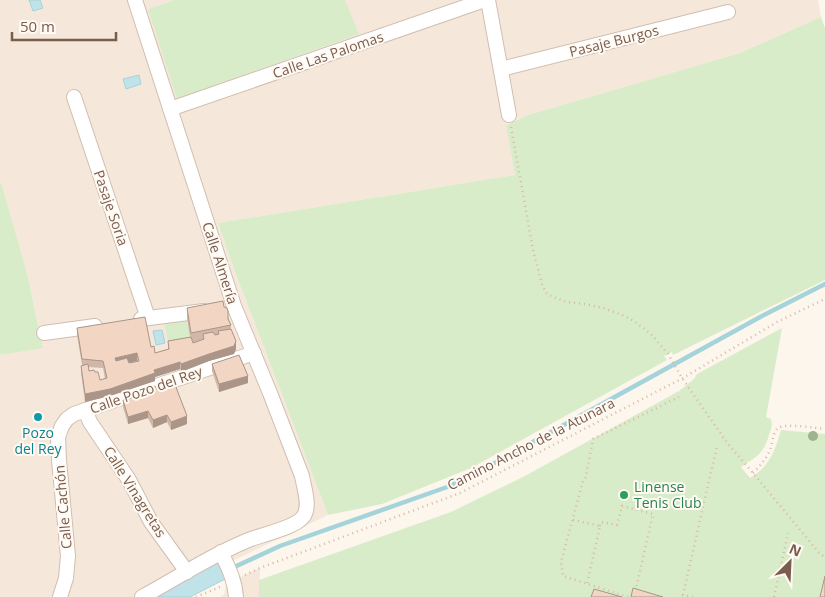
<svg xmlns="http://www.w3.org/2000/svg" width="825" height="597" font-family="'Open Sans',sans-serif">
<rect width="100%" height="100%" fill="#fdf6ec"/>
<g fill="#f5e8da">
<polygon points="0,0 174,0 148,9 358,34 345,0 818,0 821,17 740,53 528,115 506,124 515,175 218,223 234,269 328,515 222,566 165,597 0,597 0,355 43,347 27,273 0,183"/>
<polygon points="260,568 259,597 220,597 224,595 226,585 234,582 242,576"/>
</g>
<g fill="#d8ecc9">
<polygon points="174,0 345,0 359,34 177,99 148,9"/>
<polygon points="821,17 825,28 825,280 673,355 672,352 664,356 667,360 471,468 382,504 328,515 234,269 218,223 515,175 506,125 528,115 740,53"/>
<polygon points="0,183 1,183 27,273 43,348 0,355"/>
<polygon points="187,318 191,344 169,348 164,322"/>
<path d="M782,328L766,417L771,419C773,425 771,429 769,435C763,455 757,456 741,467L750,478C769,467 775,451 781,430L825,434V597H259V580L451,512L525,476L679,391L694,379L697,374Z"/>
</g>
<g fill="#bfe3e8" stroke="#a5d3da">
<polygon points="29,0 40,0 43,8 33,11"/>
<polygon points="139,75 141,84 126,89 123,79"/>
<polygon points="162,330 165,343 156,345 153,331"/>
<polygon points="219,559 229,577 190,597 153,597"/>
</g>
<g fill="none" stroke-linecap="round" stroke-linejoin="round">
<polyline stroke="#a5d3da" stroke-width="4.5" points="230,569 280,546 450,486 480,471 762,316 825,284"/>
<g stroke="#d1beb0" stroke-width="16">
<g id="minor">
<path d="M135,0L234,306L270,393L302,476C304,488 311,507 303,517C296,527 262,535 251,539C213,554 177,578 142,597"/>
<polyline points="488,0 509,115"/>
<polyline points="501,69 728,12"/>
<polyline points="74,97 148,318"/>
<polyline points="170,109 485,0"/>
<polyline points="141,319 204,311"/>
<polyline points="44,333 95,326"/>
<polyline points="85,410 90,422 129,480 151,522 187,572"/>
<path d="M221,552C228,567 235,580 236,597"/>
<polyline points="60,597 66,578 68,556 59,460 58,437 62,426 67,419 74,414 254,353"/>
</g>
</g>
<g stroke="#d9b8a5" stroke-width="2.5" stroke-dasharray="1 4" stroke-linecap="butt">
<polyline points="511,127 533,250 542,284 546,293 553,297 567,302 585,304 603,308 622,315 634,321 651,334 668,354 682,378 728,444 753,473 820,554 825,557"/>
<path d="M753,473C760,466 766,459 770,450C773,444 772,433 778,428C785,423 815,428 825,429"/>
<polyline points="573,520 600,526 587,584"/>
<polyline points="600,526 601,522 617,525 622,506 653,514 634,597"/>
<polyline points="245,575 260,568 460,493 683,378 777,322 825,299"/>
<polyline points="196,597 220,587"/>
<polyline points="628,597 563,576 561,562 583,481 585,479 586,476 593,439 679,397"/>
<polyline points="693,597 683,595 717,446"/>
<polyline points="774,597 788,533"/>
</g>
<use href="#minor" stroke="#fff" stroke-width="14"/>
</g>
<circle fill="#a0b28e" cx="813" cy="436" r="5"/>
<g fill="#d1b7a8" fill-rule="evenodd">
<path d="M224,307L231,325V329L236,349L234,354L209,361L181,372L180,369L155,377V381L110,396L85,402L81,373V366L82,365L77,335V328L151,347L155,353L168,349V341L190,337L187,318V308ZM88,367L103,368L105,379L100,380L89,371Z"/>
<polygon points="212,364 248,383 219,392 212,371"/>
<polygon points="141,392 187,424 171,430 167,422 153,428 148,418 128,424 123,407 123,400 141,395"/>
</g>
<g fill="#aa9588">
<polygon points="236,341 236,349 234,354 209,361 181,372 181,364"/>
<polygon points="137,353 137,361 115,365 115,358"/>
<polygon points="180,362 180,369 155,377 155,381 110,396 85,402 85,394 154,370"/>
<polygon points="248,376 248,383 219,392 219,384"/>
<polygon points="148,411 148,418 128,424 128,417"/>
<polygon points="167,415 167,422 153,428 153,420"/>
<polygon points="187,416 187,424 171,430 171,422"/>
</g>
<g fill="#f3d5c3" stroke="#aa9588" fill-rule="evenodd">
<polygon points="223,301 224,307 227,308 228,311 228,319 231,325 191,333 187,308"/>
<path d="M145,317L151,347L154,346L155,353L169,349L168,341L191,337L193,343L204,339L203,334L213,332L215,335L219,334L218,331L231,329L236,341L234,346L209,354L181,364L180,362L154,370L155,373L110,389L85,394L81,366L88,364L89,371L94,370L95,372H98L100,380L107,378L103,361L82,359L77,328ZM137,353L139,361L129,363L127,358L116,361L115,358Z"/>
<polygon points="239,355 248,376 219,384 212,364"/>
<polygon points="174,382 187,416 171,422 167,415 153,420 148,411 128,417 123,400 142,395 141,392 155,386 157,389"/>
<polygon points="825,576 825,597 820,597"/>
<polygon points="633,588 663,597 631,597"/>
<polygon points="594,589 622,597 591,597"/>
</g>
<circle fill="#0f9aa8" stroke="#fffaf3" stroke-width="2" cx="38" cy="417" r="5"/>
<circle fill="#2e9e5b" stroke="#fffaf3" stroke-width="2" cx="624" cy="495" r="5"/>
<g text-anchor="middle" stroke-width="4" stroke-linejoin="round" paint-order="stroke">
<g font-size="14" fill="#7a5c4d" stroke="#fffaf3">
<text transform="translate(614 41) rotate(-14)" y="5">Pasaje Burgos</text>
<text transform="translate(328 55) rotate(-19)" y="5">Calle Las Palomas</text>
<text transform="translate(111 208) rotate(71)" y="5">Pasaje Soria</text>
<text transform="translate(220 263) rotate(72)" y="5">Calle Almería</text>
<text transform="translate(146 390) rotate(-19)" y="5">Calle Pozo del Rey</text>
<text transform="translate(531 444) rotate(-27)" y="5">Camino Ancho de la Atunara</text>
<text transform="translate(135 492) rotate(58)" y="5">Calle Vinagretas</text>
<text transform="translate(63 507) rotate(-95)" y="5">Calle Cachón</text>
</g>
<g font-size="14" fill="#0d838f" stroke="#fffaf3">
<text x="38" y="438">Pozo<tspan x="38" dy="16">del Rey</tspan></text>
</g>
<g font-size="14" fill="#27864d" stroke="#fffaf3" text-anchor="start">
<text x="634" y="492">Linense<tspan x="634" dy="16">Tenis Club</tspan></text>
</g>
</g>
<g transform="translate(790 562) rotate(24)" stroke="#fffaf3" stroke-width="4" paint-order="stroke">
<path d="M0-4L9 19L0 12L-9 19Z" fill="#7a5c4d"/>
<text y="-8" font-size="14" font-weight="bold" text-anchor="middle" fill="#7a5c4d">N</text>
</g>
<path d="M12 32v8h104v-8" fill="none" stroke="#7a5c4d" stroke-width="2.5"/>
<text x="20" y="32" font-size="15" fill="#7a5c4d" stroke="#fffaf3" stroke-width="4" paint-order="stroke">50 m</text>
</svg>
